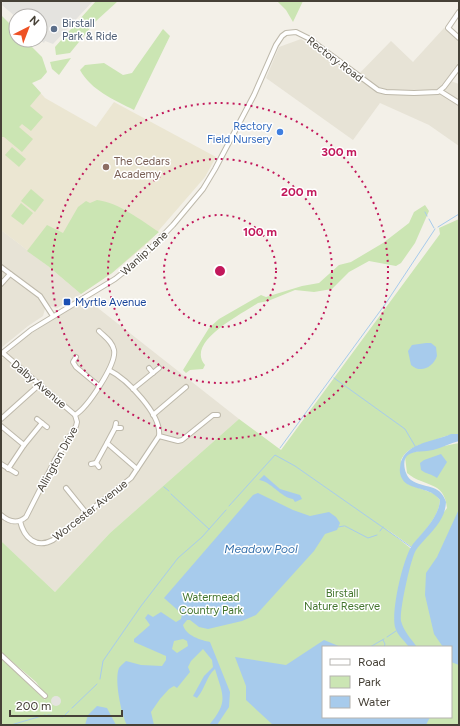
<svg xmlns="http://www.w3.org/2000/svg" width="460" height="726" font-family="Figtree,sans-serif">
<rect width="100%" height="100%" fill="#f3f0e8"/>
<g fill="#e7e3d6">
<polygon points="444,28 459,37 459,63 448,80 459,84 459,146 429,125 380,103 353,140 266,78 279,47 301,39 355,78 391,41 413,62"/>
<polygon points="1,230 48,266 81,294 57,308 50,306 45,309 43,316 28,326 1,348"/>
<polygon points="89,301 239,419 110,533 55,592 1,541 1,359 26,337 44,325 63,312"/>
</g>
<polygon fill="#ebe6d2" points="1,48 45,98 96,127 114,102 216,157 205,177 147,244 112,273 81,294 48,266 1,230"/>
<g fill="#cbe5b3" fill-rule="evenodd">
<polygon points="96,1 118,1 96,21 70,53 56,55 55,47"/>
<polygon points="277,1 303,1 293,22 286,10"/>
<polygon points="1,15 16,30 16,40 25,40 42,57 47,72 41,79 32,83 41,93 30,106 43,117 31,131 22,124 19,127 33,139 22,152 4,137 1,137"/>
<path d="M163,29L170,36L134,110C114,100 91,90 80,70L85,65L104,63L123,75L132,73Z"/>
<polygon points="71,58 59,75 52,69 50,62"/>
<polygon points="12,147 26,159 19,167 5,155"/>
<polygon points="31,189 44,200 35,212 21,201"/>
<path d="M97,200C120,203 140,220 159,232L112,273L81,294L48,266L27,251L47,225L63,233L78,207L86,201L90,203Z"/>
<polygon points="21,203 33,213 23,225 11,216"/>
<path d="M425,205L429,211L415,243L401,263L396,266L369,261L349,272L332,289L314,292L295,290L268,301L258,303C242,314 185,342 205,365L203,369L190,370L186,373L183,370L209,328L219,319L261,295L266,297L302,286L319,283L339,265L351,262L383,243L409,223L414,212Z"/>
<path d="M459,219V434C450,434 443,437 435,440C421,445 408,446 401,460L408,484L435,494L440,500C439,519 421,533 412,547L385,528L414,551L447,508C444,480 425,488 407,473L405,457L409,453L459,443V725H1V658L45,700L46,696L36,682L1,652V541L55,592L110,533L239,419L281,450L440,234L439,228ZM323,647H451V717H323Z"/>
</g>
<g fill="#e4e3df">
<polygon points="3,1 93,1 53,44 45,41 44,43 40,40 40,16 16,17 2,5"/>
<circle cx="56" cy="701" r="5"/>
</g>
<g fill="#a7cbec" fill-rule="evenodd">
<path d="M426,343H431L436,347L437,356C433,367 421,374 411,365L408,351L412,345Z"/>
<path d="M451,434H459V441C450,443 442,448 433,450C425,452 415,450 408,455C401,460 405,476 411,480C424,489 440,483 446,502C445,523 428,534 416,550C411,557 399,612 401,621C403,630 411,639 417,647H409C404,640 397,635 395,627C391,611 403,557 413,544C423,532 439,517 440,500C432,489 418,490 407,484C402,481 399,474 400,468C401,443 433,442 451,434Z"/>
<path d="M441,454L447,462L437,478C432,474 426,474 421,470L420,463L424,460Z"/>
<path d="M264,475L280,489L300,495L302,499L295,502L293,499C280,497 272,482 259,480Z"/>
<path d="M258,493L293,510L310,516L329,512L336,517L340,523L337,530L325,534L314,551L256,615L242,621L208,629L199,627L190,620H187L183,625C186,636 201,640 210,642L230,692L229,707L217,725H209C229,701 223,696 215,669C206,677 206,687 197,698L193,696L204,676L213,667L212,660L203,649L191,661L188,667L190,672L177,688L174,686L169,689L160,699L151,712L154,725H127C121,714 114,679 119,668C121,665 124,663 126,661L141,665L162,666L166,660V656L134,642V639L150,625L145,618L148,614L153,617L161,612L176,622L181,619L182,614L164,598L253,495ZM183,639L187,641L188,646L177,653L172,649L174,641Z"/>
<polygon points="459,509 459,665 451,662 451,647 443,647 434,634 425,595 426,573 437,557"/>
<polygon points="324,640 341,647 323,647 323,717 430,717 426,725 273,725 246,700 246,686 235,657 286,665"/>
<polygon points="97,706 107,708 116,725 85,725 88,715"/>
</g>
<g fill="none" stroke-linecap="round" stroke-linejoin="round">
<g stroke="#a7cbec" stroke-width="1">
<polyline points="425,212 427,216"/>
<polyline points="429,219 434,228"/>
<polyline points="438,227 459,214"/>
<polyline points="334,378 405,429 415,446"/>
<polyline points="280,448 386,303 435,229"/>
<polyline points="164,487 169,491"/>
<polyline points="171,494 209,529"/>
<polyline points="229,506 275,455 295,466 411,547"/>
<polyline points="345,526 368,538 377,535"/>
<polyline points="338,527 344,526"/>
<polyline points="380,531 383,527"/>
<polyline points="387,637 396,631"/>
<polyline points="383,640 385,644 384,647"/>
<polyline points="370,647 384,639"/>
<polyline points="100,679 103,661 141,606 178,558 202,537 226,510"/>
<polyline points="72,708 97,684"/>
<polyline points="48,715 63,717 69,711"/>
<polyline points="11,725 45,715"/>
</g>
<g stroke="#beb9ab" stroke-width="6">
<g id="minor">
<polyline points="459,12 448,28 459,38"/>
<polyline points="440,91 459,103"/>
<polyline points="1,267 40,296 53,316"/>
<polyline points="1,284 10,274"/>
<polyline points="3,353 75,415"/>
<polyline points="1,354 31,330 115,279 139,260 173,225 203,189 215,169 254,95 276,45 282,36 286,33 296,32 308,38 378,90 386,92 414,93 438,92 444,87 459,67"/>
<polyline points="76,357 73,362 76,367 99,386"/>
<polyline points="149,368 153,373"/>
<polyline points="133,389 159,368"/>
<polyline points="153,415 186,387"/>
<polyline points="1,419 40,384"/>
<polyline points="37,419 47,427"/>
<polyline points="116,423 115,428 107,443 137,469"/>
<polyline points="1,426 24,445 42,423"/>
<polyline points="115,428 121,428"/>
<polyline points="159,436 178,441 182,440 213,415 218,415"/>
<polyline points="96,463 107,443"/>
<polyline points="1,464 16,473"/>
<polyline points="91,464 96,463 99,467"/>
<polyline points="8,469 24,445"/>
<polyline points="66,488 87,514"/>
<path d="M1,515C9,522 18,524 26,517L55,460L76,426L77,422L75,415C87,408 117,364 114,350C112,341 105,337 99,331"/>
<path d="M20,521C24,538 36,549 53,540L131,478L159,436C162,415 127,379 109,370"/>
<polyline points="1,655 45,696"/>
</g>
</g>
<use href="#minor" stroke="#fff" stroke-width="4"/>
</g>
<g fill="none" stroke="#c2185b" stroke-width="2" stroke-dasharray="2 4">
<circle cx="220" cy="271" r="56"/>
<circle cx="220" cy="271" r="112"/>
<circle cx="220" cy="271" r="168"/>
</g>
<circle fill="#5c6f8a" stroke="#fff" stroke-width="1.5" cx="54" cy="29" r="4"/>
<circle fill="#3f7fe0" stroke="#fff" stroke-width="1.5" cx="280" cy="132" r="4"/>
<circle fill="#8d6e63" stroke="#fff" stroke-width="1.5" cx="106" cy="167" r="4"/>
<rect fill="#1a4fb4" stroke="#fff" stroke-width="1.5" x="63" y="298" width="8" height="8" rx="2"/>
<g text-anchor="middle" stroke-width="3" stroke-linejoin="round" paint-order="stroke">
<g font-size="11" fill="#4e5e75" stroke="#fff" text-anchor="start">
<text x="62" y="27">Birstall<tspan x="62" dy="13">Park &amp; Ride</tspan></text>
</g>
<g font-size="11" fill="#464137" stroke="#fff">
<text transform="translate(335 59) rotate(37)" y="4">Rectory Road</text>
<text transform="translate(144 253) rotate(-43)" y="4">Wanlip Lane</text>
<text transform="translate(39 384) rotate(40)" y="4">Dalby Avenue</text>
<text transform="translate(57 459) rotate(-61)" y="4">Allington Drive</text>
<text transform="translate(90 510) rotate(-38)" y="4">Worcester Avenue</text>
</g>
<g font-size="11" fill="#366cbe" stroke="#fff" text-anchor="end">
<text x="272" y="130">Rectory<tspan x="272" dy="13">Field Nursery</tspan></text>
</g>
<g font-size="11" fill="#785e54" stroke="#fff" text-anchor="start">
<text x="114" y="165">The Cedars<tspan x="114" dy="13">Academy</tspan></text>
</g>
<g font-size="11" fill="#164399" stroke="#fff" text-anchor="start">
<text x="75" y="306">Myrtle Avenue</text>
</g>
<g font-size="11" fill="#43752d" stroke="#fff">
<text x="342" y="597">Birstall<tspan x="342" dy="13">Nature Reserve</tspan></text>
<text x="211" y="601">Watermead<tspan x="211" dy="13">Country Park</tspan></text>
</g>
<g font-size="12" font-style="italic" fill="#3671ac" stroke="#fff">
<text x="261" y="553">Meadow Pool</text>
</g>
</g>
<circle cx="220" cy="271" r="6" fill="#c2185b" stroke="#fff" stroke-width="2"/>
<g font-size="12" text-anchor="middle" font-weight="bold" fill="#c2185b" stroke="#fff" stroke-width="3" stroke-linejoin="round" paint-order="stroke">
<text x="339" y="156">300 m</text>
<text x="299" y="196">200 m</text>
<text x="260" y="236">100 m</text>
</g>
<rect width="460" height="726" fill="none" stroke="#464137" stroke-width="4"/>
<rect x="322" y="646" width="130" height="72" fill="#ffffff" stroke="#b5b3af"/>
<rect x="330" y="659" width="20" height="6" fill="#ffffff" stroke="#b5b3af"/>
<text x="358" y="666" font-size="12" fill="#464137">Road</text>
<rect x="330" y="676" width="20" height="12" fill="#cbe5b3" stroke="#b5b3af"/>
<text x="358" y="686" font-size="12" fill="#464137">Park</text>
<rect x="330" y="696" width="20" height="12" fill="#a7cbec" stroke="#b5b3af"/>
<text x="358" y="706" font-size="12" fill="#464137">Water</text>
<g transform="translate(28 28) rotate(42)"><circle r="19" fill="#ffffff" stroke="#b5b3af"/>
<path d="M0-3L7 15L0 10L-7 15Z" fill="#ee5124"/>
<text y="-6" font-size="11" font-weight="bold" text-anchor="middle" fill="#464137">N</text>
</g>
<path d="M10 710v6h112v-6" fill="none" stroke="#464137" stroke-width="2"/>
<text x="16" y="710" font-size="12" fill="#464137" stroke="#ffffff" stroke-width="3" paint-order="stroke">200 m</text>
</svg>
